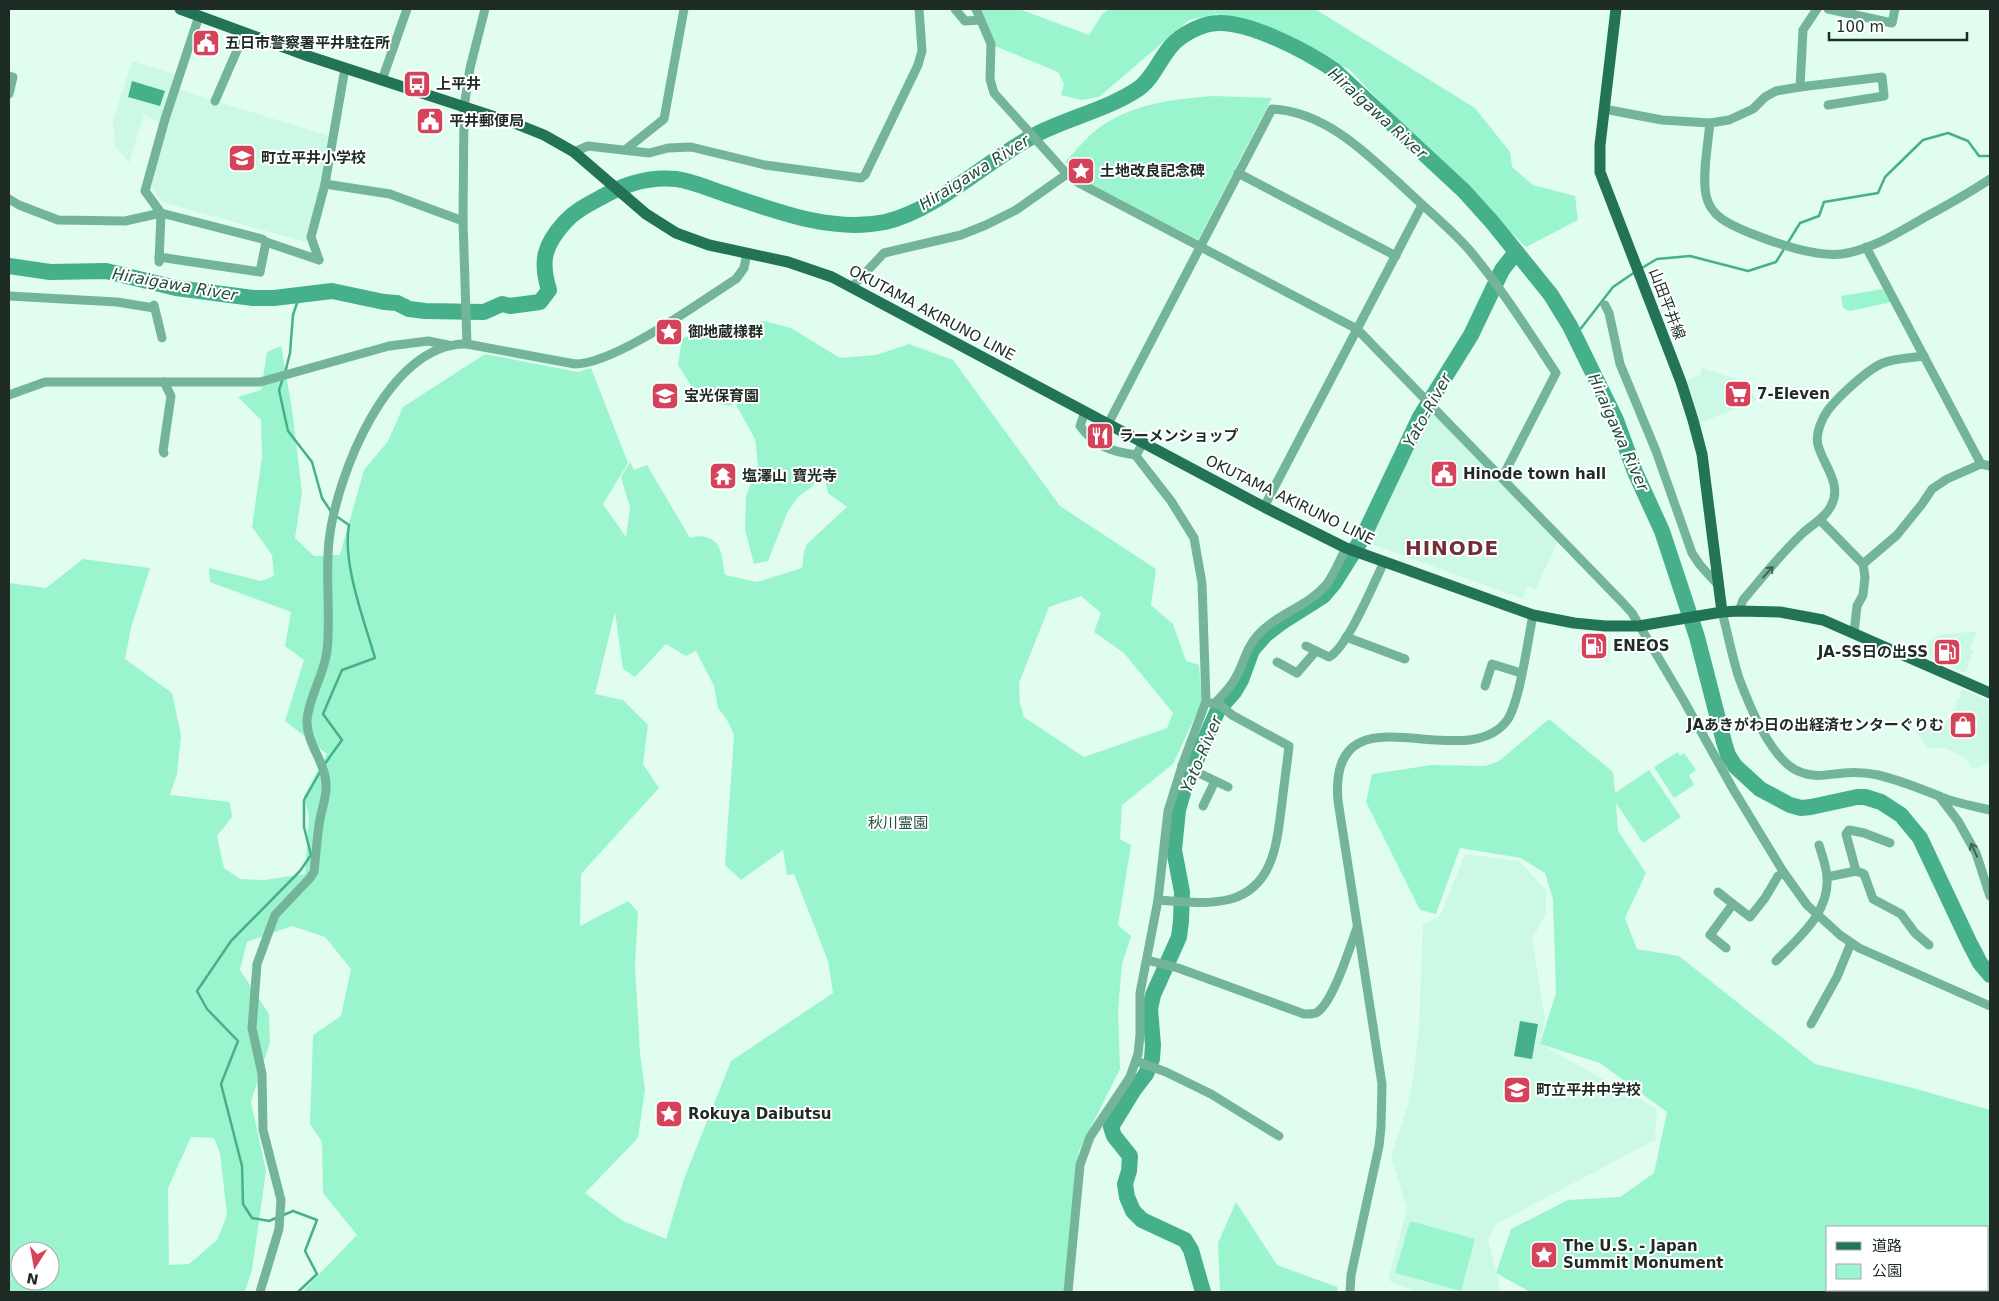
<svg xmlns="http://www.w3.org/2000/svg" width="1999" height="1301" font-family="'DejaVu Sans','Noto Sans JP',sans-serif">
<rect width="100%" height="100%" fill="#e0fdf0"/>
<g fill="#cbf9e5">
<polygon points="132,61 175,74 161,123 144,115 129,163 115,146 113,121"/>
<polygon points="177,89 329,136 324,175 306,242 162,202 152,188 152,181"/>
<polygon points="1702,368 1747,382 1756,400 1700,423 1687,381 1700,375"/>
<polygon points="1430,410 1557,542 1536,589 1527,586 1523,599 1363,541"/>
<polygon points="1969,632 1977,632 1970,649 1974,651 1965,673 1919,653 1925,646 1939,635"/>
<polygon points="1587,637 1610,642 1609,662 1590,657 1590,654 1577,651 1582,638 1587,639"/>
<polygon points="1961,689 1990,702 1990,763 1973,769 1965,758 1944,747 1928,749 1916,732 1955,717 1956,699 1960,698"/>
<polygon points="1465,854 1519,861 1546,890 1546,914 1532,939 1545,1019 1540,1044 1657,1109 1655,1140 1496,1224 1488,1239 1501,1292 1416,1292 1388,1280 1407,1209 1391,1156 1407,1107 1414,1073 1419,1026 1423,924 1440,916"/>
</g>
<g fill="#9af5cf" fill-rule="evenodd">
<polygon points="970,9 1019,9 1089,35 1103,13 1110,9 1315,9 1475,108 1510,152 1512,167 1533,185 1575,196 1578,220 1526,247 1420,144 1349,69 1217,14 1189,20 1099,97 1081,100 1061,95 1064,84 1058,72 995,46"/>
<path d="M1214,96L1272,98L1198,240L1088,183L1065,162C1076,151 1087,136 1100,127C1134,103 1175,99 1214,96Z"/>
<polygon points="1883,289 1891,302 1850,311 1843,308 1841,296"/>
<path d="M764,321L791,328L840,358L876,355L909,344L953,360L1060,506L1156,569L1151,605L1173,624L1186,661L1199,665L1202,702L1173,764L1122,805L1120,839L1131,845L1118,925L1131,936L1122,964L1118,1010L1120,1069L1079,1151L1064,1292H302L357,1235L323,1193L322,1142L310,1124L313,1035L341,1016L351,969L325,937L292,926L247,942L240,970L269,1014L270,1042L251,1102L266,1171L252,1270L245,1292H9V583L46,588L83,559L150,568L131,628L125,659L172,693L181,735L177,774L170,795L230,802L232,817L217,836L224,868L240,879L264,880L305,874L309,816L304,796L327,754L285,721L304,660L285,646L291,612L210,582L209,568L261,581L274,576L272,555L252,527L262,457L261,420L238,397L261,390L267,352L281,346L292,409L302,492L295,538L314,556L340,555L364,470L388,441L403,407L485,354L578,372L591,368L628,463L603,504L626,537L630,508L621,477L630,462L634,470L647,465L690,538C696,536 699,536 706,537C723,541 722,560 725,575L757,582L802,568L804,551L807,544L847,507L828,493L822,464L813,486L798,497L787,513L768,561L754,564L745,530L746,496L758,465L755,439L735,403L730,406L700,400L678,365L682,338ZM1081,596L1101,613L1094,632L1124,653L1173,713L1167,728L1084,757L1024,717L1020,703L1019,683L1049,607ZM615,612L623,669L635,677L666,644L686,656L696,651L714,686L718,708L727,720L734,735L725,865L741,880L783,850L787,875L794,874L828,961L833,993L731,1061L685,1176L666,1239L623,1221L585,1193L638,1138L645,1089L640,1053L635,966L638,912L628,901L580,926L581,874L659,788L643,764L648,725L623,700L595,694ZM191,1137L214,1138L220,1153L227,1215L217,1240L189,1264L169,1265L168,1188ZM20,1251H50V1281H20Z"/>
<path d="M1549,719L1613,772L1615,793L1649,770L1681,817L1643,843L1616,803L1618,831L1646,873L1625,918L1637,949L1679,956L1815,1064L1909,1087L1990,1110V1292H1530L1496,1273L1511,1229L1568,1200L1620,1197L1654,1173L1667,1112L1600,1063L1540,1044L1556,993L1553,899L1545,873L1521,858L1460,848L1436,914L1420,910L1366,802L1372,774L1432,765L1485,766L1499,761ZM1828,1227H1988V1290H1828Z"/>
<polygon points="1678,752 1680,756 1684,753 1696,770 1689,775 1694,785 1674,798 1654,767"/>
<polygon points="1236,1202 1277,1265 1337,1287 1338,1292 1220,1292 1218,1243"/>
<polygon points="1410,1221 1475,1239 1461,1291 1395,1273"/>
</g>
<g fill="#46b08a">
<polygon points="132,81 165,91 160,106 128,97"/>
<polygon points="1520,1021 1538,1024 1532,1059 1514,1056"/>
</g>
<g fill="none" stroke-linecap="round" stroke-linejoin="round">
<g stroke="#46b08a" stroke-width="2.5">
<polyline points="1640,269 1657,259 1690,256 1748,271 1776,262 1800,223 1819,216 1824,202 1878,193 1885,177 1923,140 1948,133 1968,141 1979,156 1990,156"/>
<polyline points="1574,335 1582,327 1613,287 1635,272"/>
<polyline points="285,373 290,353 293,315 297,303 292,295"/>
<polyline points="283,378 279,390 288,431 312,462 322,498 332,513"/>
<path d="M324,765L342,740L323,714L342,670L375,658C364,620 342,563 349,525L336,516"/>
<polyline points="281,1216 293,1211 317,1220 305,1251 317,1274 298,1292"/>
<polyline points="276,1218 269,1221 252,1218 243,1204 242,1166 221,1084 238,1041 207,1009 197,991 231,941 300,871 311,855 304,827 304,800 320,772"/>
</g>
<g stroke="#46b08a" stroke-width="16">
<path d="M9,266L50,272L106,271L176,288L253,298H274L332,291L384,302L397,303L409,309L425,311L484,312L502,304L510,306L540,302L549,290C540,261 544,245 565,222C575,211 587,205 600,198C622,185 649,176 676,179C693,181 709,189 725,194C776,211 831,233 885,222C938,210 990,157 1039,133C1071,117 1108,109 1138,89C1153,79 1160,58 1172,45C1182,34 1203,23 1218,23C1251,22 1306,51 1334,70L1464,191L1492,222L1551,295L1570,326L1616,420L1635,472L1662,531L1697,637L1724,742L1728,755L1735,766L1760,789L1790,805L1801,808L1811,807L1857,797H1865L1881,802L1901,815L1920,838L1969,942L1980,963L1990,975"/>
<polyline points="1203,1292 1191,1250 1185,1240 1142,1220 1133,1211 1127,1197 1125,1184 1129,1171 1130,1156 1114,1136 1111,1127 1133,1091 1146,1074 1152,1059 1153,1045 1150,1009 1153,995 1179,937 1181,921 1182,892 1174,850 1178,810 1184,789 1209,730 1218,710 1234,692 1241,680 1252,650 1265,635 1282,622 1323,596 1334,583 1363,537 1420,417 1471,335 1502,270 1516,252"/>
</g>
<g stroke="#74b59a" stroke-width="9">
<polyline points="955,9 965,21 981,20"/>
<polyline points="976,9 991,44 990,79 994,93 1067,174 1079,183 1357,329 1622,602 1632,613 1684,701 1733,789 1784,873 1807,905 1840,935 1859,948 1990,1006"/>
<polyline points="1828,9 1892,23 1895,9"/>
<polyline points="9,76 13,77 9,94"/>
<polyline points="382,80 407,9"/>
<polyline points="1800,87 1882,77 1884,96 1828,105"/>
<polyline points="215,101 245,32"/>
<polyline points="1604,109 1662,120 1710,123 1729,120 1753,109 1765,97 1776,91 1800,87 1803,30 1817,9"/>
<path d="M1710,123C1708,143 1702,176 1706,195C1710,217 1731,225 1750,233C1775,243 1815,257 1842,254C1871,250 1897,233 1922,219C1945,206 1968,194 1990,179"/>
<polyline points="625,150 664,119 684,9"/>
<polyline points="574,152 588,146 649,153 668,148 691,147 765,165 861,178 865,175 918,65 922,51 919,9"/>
<polyline points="1238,173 1396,256"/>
<polyline points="325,184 390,194 463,221"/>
<polyline points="9,199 19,205 58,220 125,221 161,213 262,239 266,242 319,260"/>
<polyline points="1866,247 1981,464 1990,466"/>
<polyline points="159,257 260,272 266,242"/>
<polyline points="319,260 311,237 325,184 345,68"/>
<polyline points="159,262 161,213 145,191 165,119 199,16"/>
<polyline points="852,287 884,253 961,235 986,225 1016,210 1067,174"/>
<polyline points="9,296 117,302 154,308"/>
<polyline points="154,305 162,338"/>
<polyline points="1605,305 1609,313 1620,364 1656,451 1692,553 1700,565 1719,586"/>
<polyline points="467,344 463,221 464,107 470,68 485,9"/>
<polyline points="9,395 45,382 260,382 389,346 428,341 448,345"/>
<path d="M1085,412L1080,426C1095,446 1112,452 1136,455"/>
<path d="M1108,424L1272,109C1330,112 1373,160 1414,197C1433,215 1454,232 1471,252C1502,289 1529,332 1556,373L1502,478"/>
<polyline points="164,453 163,451 171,396 164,382"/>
<polyline points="1264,507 1422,205"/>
<polyline points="1820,520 1863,564 1865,577 1863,595 1857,606 1854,633"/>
<polyline points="1863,564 1897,535 1922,504 1932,489 1947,479 1981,464"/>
<path d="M1739,611L1743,600C1762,578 1782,552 1804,532C1813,524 1825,518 1831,506C1843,484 1823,465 1818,445C1815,434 1822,418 1828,410C1838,397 1868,369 1883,363C1895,358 1911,358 1924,356"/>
<path d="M1722,612C1728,634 1732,657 1739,678C1749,705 1773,765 1803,773C1816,778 1830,774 1844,773C1855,772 1868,773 1878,775C1899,780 1919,788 1939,796C1955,803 1973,806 1990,810"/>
<polyline points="1346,637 1405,659"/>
<path d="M1306,646L1329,657C1347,648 1374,583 1384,562"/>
<polyline points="1277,662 1297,673 1316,651"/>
<polyline points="1485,686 1492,664 1521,673"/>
<path d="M1211,703L1214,704C1222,696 1231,687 1236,677C1244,663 1246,648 1257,636C1276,614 1307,607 1326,585C1334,575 1340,559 1346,548"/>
<polyline points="1182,765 1228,787"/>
<polyline points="1939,796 1958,821 1976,853 1990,896"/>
<polyline points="1203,806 1215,781"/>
<polyline points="1856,871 1864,874 1873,899 1901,914 1915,933 1929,945"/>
<polyline points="1827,877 1856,871 1846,834 1849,830 1864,833 1890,843"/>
<polyline points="1718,892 1733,904"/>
<path d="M1158,900C1182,902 1208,905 1231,899C1275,886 1277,840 1282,803C1284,784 1287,765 1289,746L1232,715L1219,704H1214"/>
<polyline points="1726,948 1710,935 1733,904 1750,917 1765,898 1778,876 1784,873"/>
<path d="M1147,960L1178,968L1304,1014C1308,1014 1313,1014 1316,1013C1333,1004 1350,946 1357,928"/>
<path d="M1776,961C1799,937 1830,913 1827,876C1826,866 1822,855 1819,845"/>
<polyline points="1811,1024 1837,977 1851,943"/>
<polyline points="1136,1061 1166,1072 1211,1094 1279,1136"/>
<path d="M260,1292L279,1229L281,1200L263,1130L262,1074L252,1028L257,964L275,915L310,878L314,872C316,854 317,836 320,819C322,808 327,796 326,785C326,763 306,743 307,720C309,696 324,675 327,651C331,615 325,578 329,541C336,477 388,342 467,344L575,364C615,364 700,302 736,279L744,268L747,253"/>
<polyline points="1068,1292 1080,1165 1090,1137 1130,1077 1138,1054 1140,1035 1140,993 1158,900 1168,811 1183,763 1206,701 1202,583 1194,538 1171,501 1136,456 1143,442"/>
<path d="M1350,1292L1351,1275L1379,1146L1381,1127L1382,1084L1338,801C1328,680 1466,780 1508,719C1520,700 1528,639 1533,615"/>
</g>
<g stroke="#237357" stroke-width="11">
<polyline points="180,9 308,56 514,123 544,135 574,152 646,214 676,233 709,245 788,262 832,277 1264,507 1346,548 1533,615 1574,623 1605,626 1639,626 1722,612 1739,611 1780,612 1823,620 1990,693"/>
<polyline points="1616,9 1600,145 1600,172 1681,382 1693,420 1702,454 1722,612"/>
</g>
</g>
<defs><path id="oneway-shaft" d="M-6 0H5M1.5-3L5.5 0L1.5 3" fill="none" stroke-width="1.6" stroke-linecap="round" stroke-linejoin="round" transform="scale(1.25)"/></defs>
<g stroke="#406354">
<use href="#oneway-shaft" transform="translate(1768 572) rotate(-48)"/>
<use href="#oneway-shaft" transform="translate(1974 850) rotate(-115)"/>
</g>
<defs>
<g id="civic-square" transform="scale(1.4375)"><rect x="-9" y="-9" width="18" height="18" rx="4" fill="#d44359" stroke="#fff"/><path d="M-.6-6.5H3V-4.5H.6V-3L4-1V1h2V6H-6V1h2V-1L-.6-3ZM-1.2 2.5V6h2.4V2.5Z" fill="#fff"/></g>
<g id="bus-square" transform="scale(1.4375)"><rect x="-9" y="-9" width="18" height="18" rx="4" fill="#d44359" stroke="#fff"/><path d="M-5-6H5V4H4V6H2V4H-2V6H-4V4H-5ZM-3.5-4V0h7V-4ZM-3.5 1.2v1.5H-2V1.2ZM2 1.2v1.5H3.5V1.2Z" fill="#fff"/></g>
<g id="school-square" transform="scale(1.4375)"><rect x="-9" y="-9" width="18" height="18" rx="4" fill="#d44359" stroke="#fff"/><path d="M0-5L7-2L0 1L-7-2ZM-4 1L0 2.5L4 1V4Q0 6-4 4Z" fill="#fff"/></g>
<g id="sight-square" transform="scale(1.4375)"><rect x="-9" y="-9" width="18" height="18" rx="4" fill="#d44359" stroke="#fff"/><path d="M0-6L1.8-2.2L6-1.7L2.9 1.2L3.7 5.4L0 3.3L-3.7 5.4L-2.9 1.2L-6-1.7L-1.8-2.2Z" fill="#fff"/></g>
<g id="supermarket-square" transform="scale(1.4375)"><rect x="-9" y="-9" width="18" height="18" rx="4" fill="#d44359" stroke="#fff"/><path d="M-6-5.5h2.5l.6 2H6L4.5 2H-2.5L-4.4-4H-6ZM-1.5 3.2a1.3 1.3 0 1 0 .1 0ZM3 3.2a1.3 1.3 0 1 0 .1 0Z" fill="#fff"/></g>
<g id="restaurant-square" transform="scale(1.4375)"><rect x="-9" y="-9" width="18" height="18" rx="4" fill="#d44359" stroke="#fff"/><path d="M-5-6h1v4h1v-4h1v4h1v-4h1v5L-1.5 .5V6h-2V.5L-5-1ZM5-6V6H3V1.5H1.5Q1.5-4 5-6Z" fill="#fff"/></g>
<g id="temple-square" transform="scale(1.4375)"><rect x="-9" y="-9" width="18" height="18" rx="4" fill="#d44359" stroke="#fff"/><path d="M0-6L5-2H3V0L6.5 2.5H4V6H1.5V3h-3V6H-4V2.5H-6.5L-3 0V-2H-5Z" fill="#fff"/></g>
<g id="fuel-square" transform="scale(1.4375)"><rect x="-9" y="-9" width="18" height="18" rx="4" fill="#d44359" stroke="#fff"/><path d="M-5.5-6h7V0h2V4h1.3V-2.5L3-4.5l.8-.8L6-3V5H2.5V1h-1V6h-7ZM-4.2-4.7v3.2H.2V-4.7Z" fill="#fff"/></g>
<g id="shop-square" transform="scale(1.4375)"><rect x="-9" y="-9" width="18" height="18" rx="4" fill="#d44359" stroke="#fff"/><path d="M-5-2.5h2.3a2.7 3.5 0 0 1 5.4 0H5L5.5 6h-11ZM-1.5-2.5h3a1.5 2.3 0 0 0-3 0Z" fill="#fff"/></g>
</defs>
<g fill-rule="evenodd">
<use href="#civic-square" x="206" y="43"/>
<use href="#bus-square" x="417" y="84"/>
<use href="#civic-square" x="430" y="121"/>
<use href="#school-square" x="242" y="158"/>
<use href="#sight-square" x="1081" y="171"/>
<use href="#sight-square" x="669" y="332"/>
<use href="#supermarket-square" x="1738" y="394"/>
<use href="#school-square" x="665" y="396"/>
<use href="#restaurant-square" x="1100" y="436"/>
<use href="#civic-square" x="1444" y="474"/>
<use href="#temple-square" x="723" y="476"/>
<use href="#fuel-square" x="1594" y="646"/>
<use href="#fuel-square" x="1947" y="652"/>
<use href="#shop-square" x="1963" y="725"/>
<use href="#school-square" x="1517" y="1090"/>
<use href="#sight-square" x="669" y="1114"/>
<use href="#sight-square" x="1544" y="1255"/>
</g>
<g text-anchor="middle" stroke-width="4" stroke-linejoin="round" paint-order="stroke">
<g font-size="15" font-weight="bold" fill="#1e2c25" stroke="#fff" text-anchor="start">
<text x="225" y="48">五日市警察署平井駐在所</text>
<text x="436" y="89">上平井</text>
<text x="449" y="126">平井郵便局</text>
<text x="261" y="163">町立平井小学校</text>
<text x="1100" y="176">土地改良記念碑</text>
<text x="688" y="337">御地蔵様群</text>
<text x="1757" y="399">7-Eleven</text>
<text x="684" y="401">宝光保育園</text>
<text x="1119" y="441">ラーメンショップ</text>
<text x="1463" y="479">Hinode town hall</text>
<text x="742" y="481">塩澤山 寶光寺</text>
<text x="1613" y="651">ENEOS</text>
<text x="1928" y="657" text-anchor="end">JA-SS日の出SS</text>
<text x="1944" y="730" text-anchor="end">JAあきがわ日の出経済センターぐりむ</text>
<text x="1536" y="1095">町立平井中学校</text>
<text x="688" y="1119">Rokuya Daibutsu</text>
<text x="1563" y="1251">The U.S. - Japan<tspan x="1563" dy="17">Summit Monument</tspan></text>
</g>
<g font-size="15" fill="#1e2c25" stroke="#fff">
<text transform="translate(1667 304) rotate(69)" y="5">山田平井線</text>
<text transform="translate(932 313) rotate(28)" y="5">OKUTAMA AKIRUNO LINE</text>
<text transform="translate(1290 500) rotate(26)" y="5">OKUTAMA AKIRUNO LINE</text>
</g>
<g font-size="15" fill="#275342" stroke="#fff">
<text x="898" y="828">秋川霊園</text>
</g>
<g font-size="16" font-style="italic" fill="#204d3c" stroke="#fff">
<text transform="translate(1378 113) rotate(42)" y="6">Hiraigawa River</text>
<text transform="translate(974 172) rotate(-32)" y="6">Hiraigawa River</text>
<text transform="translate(175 284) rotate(10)" y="6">Hiraigawa River</text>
<text transform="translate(1427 410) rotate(-61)" y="6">Yato-River</text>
<text transform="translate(1619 432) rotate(66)" y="6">Hiraigawa River</text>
<text transform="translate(1201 754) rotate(-67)" y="6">Yato-River</text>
</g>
<g font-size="20" font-weight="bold" letter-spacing="1" fill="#732d34" stroke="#fff">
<text x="1452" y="555">HINODE</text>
</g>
</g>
<rect width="1999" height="1301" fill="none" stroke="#1e2c25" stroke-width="20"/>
<rect x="1826" y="1226" width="162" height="65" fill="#ffffff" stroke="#a5aba8"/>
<rect x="1836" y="1242" width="25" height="8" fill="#237357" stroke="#a5aba8"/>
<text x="1872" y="1251" font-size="15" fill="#1e2c25">道路</text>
<rect x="1836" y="1264" width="25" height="15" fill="#9af5cf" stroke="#a5aba8"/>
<text x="1872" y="1276" font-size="15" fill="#1e2c25">公園</text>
<g transform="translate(35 1266) rotate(191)"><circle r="24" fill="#ffffff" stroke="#a5aba8"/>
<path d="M0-4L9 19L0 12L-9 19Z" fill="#d44359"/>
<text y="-8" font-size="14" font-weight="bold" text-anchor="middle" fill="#1e2c25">N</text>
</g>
<path d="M1829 32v8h138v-8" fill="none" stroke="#1e2c25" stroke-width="2.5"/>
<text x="1836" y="32" font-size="15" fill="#1e2c25" stroke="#ffffff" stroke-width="4" paint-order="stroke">100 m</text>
</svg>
